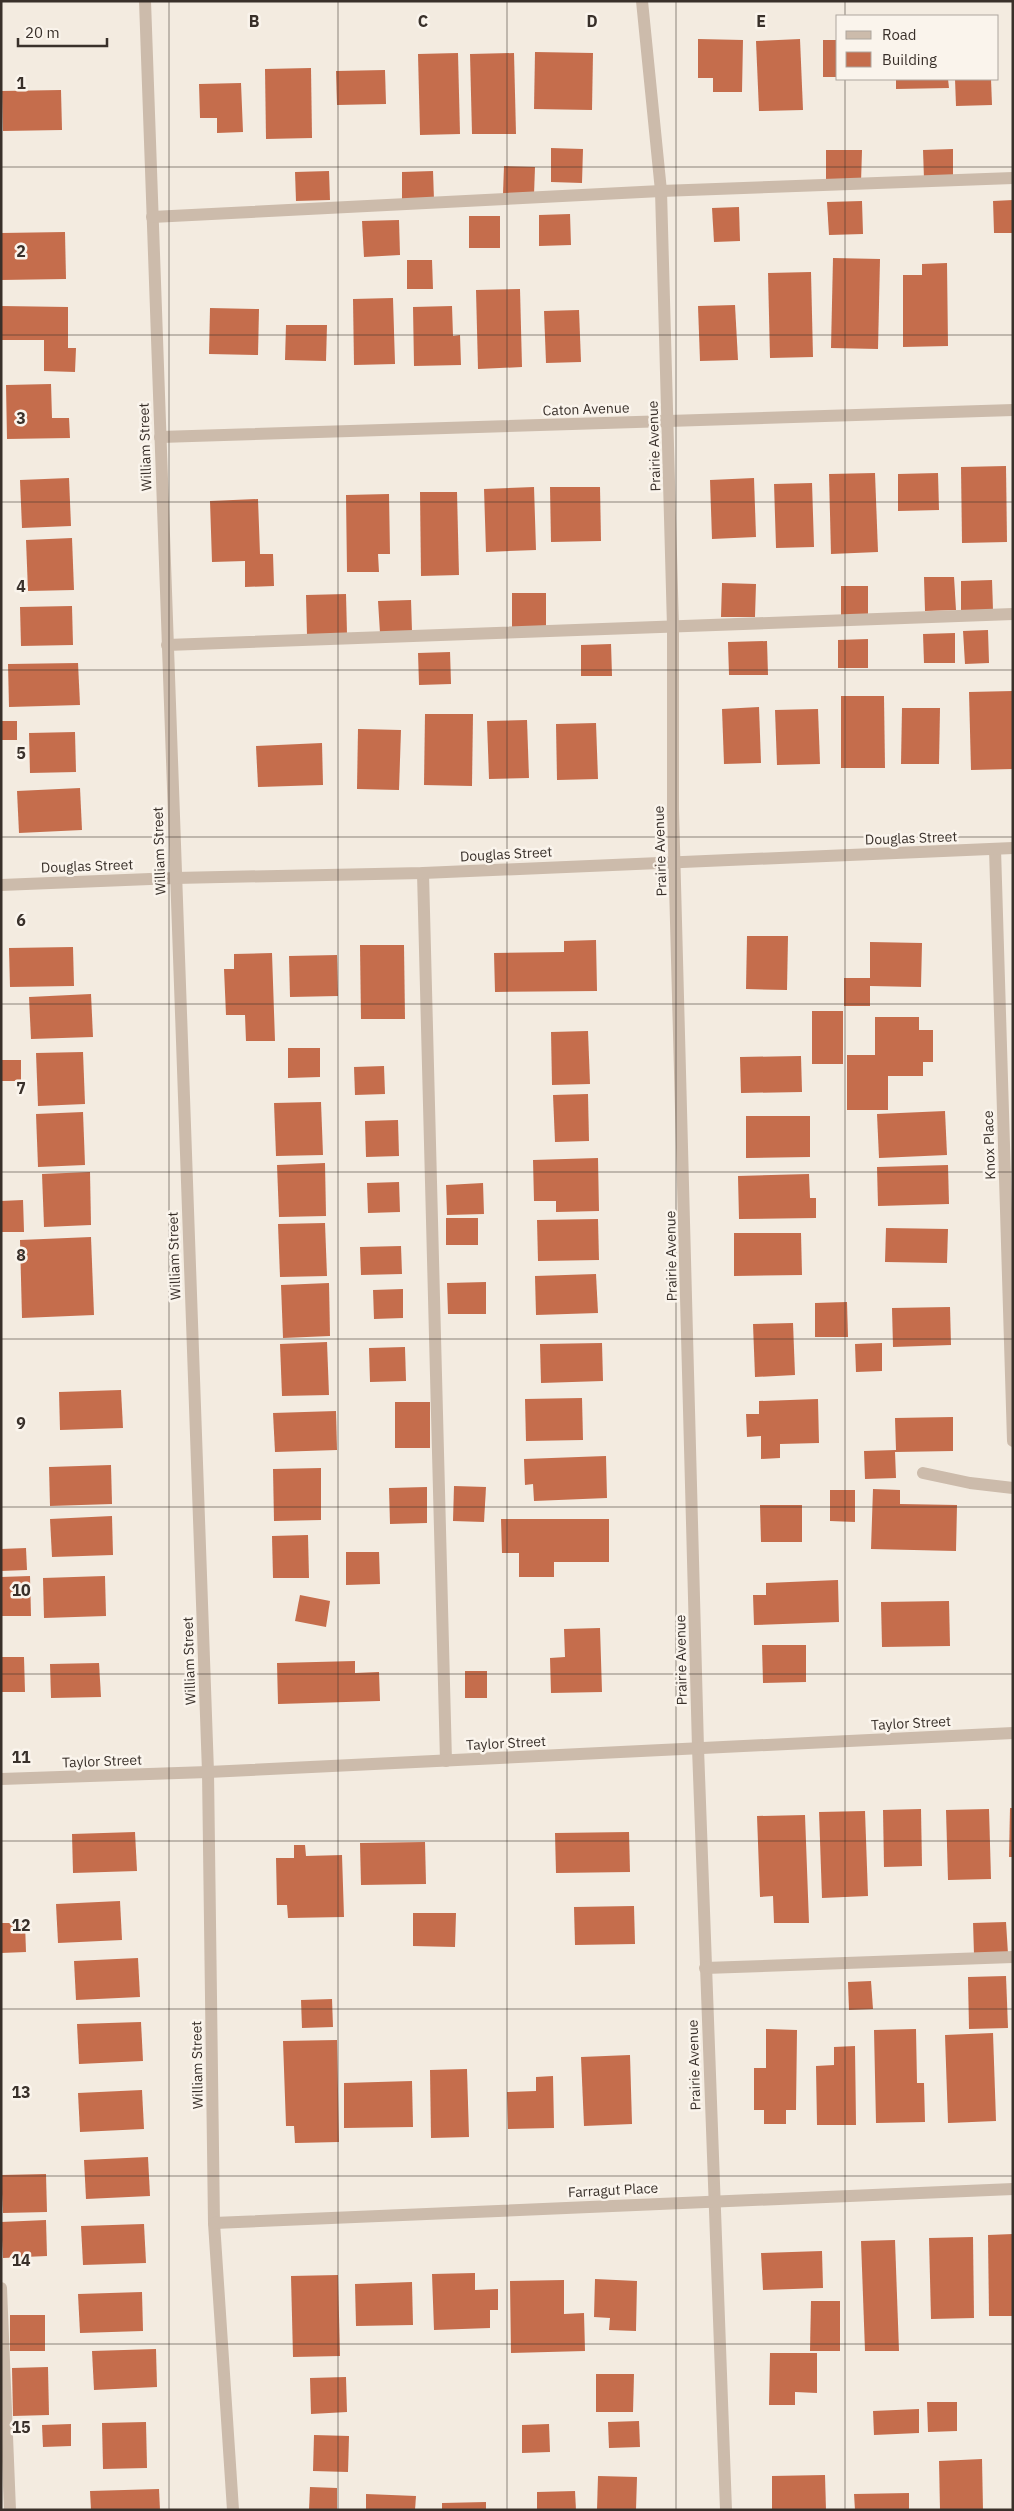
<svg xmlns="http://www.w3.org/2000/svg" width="1014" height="2511" font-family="'IBM Plex Sans',sans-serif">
<rect width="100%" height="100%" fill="#f3ebe0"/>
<g fill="#c56d4c">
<polygon points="698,39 743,40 742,92 713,92 713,78 698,78"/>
<polygon points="800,39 803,110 759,111 756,41"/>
<rect x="823" y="40" width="15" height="37"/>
<polygon points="535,52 593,53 592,110 534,109"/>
<polygon points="458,53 460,134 420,135 418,54"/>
<polygon points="514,53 516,134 472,134 470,54"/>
<polygon points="311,68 312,138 266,139 265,69"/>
<polygon points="385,70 386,104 337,105 336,71"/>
<polygon points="896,79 948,79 949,88 896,89"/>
<polygon points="955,79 991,79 992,105 956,106"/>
<polygon points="241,83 243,132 217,133 217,118 200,118 199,84"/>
<polygon points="61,90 62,130 3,131 2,91"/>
<polygon points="551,148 583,149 582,183 551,182"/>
<polygon points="953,149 953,178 924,179 923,150"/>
<polygon points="826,150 862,150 861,183 826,183"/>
<polygon points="504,166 535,167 534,195 503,194"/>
<polygon points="329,171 330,200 296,201 295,172"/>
<polygon points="433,171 434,200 402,201 402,172"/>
<polygon points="1013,200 1013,233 994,233 993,201"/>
<polygon points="862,201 863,234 829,235 827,202"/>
<polygon points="739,207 740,241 714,242 712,208"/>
<polygon points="570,214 571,245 539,246 539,215"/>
<rect x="469" y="216" width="31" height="32"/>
<polygon points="399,220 400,255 364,257 362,221"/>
<polygon points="65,232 66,279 1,280 1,233"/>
<polygon points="833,258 880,259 878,349 831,348"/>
<polygon points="407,260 432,260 433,289 407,289"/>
<polygon points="947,263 948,346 903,347 903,275 922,275 922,264"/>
<polygon points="811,272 813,357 770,358 768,273"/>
<polygon points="520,289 522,367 478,369 476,290"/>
<polygon points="393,298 395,364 354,365 353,299"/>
<polygon points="735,305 738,360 700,361 698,306"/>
<polygon points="1,306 68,307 68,348 76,348 75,372 44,371 44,340 1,340"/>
<polygon points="452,306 453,336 460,335 461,365 414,366 413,307"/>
<polygon points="210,308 259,309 258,355 209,354"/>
<polygon points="579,310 581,362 546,363 544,311"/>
<polygon points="286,325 327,325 326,361 285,360"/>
<polygon points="51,384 52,418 69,418 70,438 7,439 6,385"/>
<polygon points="1006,466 1007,542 962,543 961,467"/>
<polygon points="875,473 878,552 831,554 829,474"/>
<polygon points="938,473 939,510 898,511 898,474"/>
<polygon points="69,478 71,526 22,528 20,480"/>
<polygon points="754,478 756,537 712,539 710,480"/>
<polygon points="812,483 814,547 776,548 774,484"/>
<polygon points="534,487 536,550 486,552 484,489"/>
<polygon points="550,487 600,487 601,541 551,542"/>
<polygon points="420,492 457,492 459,575 421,576"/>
<polygon points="389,494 390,554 378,554 379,572 347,572 346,495"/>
<polygon points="258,499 260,554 273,554 274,586 245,587 245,561 212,562 210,501"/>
<polygon points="72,538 74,590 28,591 26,540"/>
<polygon points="924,577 954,577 956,610 925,611"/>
<polygon points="992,580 993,610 961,610 961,581"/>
<polygon points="722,583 756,584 755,617 721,617"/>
<rect x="841" y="586" width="27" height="30"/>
<polygon points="512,593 546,593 546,628 512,629"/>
<polygon points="346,594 347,634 307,635 306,595"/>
<polygon points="411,600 412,632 380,633 378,601"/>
<polygon points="72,606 73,645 21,646 20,607"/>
<polygon points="988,630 989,663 965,664 963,631"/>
<polygon points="955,633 955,663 924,663 923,634"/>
<polygon points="868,639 868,668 838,668 838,640"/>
<polygon points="767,641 768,675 729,675 728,642"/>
<polygon points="611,644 612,676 581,676 581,645"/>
<polygon points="450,652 451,684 419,685 418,653"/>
<polygon points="78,663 80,705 9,707 8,664"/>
<polygon points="1013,691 1013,769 971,770 969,692"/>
<polygon points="841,696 884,696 885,768 841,768"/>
<polygon points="759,707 761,763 724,764 722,709"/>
<polygon points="902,708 940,708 939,764 901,764"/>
<polygon points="818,709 820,764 777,765 775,710"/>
<polygon points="425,714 473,714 472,786 424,785"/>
<polygon points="527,720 529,778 489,779 487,721"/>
<rect x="1" y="721" width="16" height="19"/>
<polygon points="596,723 598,779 557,780 556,724"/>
<polygon points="358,729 401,730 399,790 357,789"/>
<polygon points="75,732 76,772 30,773 29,733"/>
<polygon points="322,743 323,785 258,787 256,746"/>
<polygon points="80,788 82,830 19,833 17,791"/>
<polygon points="747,936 788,936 787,990 746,989"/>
<polygon points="596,940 597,991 495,992 494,953 564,952 564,941"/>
<polygon points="870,942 922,943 921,987 870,986 870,1006 844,1006 844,978 870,978"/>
<polygon points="360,945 404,945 405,1019 361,1019"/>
<polygon points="73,947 74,986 10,987 9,948"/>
<polygon points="272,953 275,1041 246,1041 245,1015 226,1015 224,969 234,969 234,954"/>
<polygon points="337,955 338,996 290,997 289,956"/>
<polygon points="91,994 93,1037 31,1039 29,997"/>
<rect x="812" y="1011" width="31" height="53"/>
<polygon points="875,1017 919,1017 919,1030 933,1030 933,1062 923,1062 923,1076 888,1076 888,1110 847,1110 847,1055 875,1055"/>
<polygon points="588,1031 590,1084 552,1085 551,1032"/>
<polygon points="288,1048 320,1048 320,1077 288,1078"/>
<polygon points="83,1052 85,1104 38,1106 36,1053"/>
<polygon points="801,1056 802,1092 741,1093 740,1057"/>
<rect x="1" y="1060" width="20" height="21"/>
<polygon points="384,1066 385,1094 355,1095 354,1067"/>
<polygon points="588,1094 589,1141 555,1142 553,1095"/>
<polygon points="321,1102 323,1155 276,1156 274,1103"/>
<polygon points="945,1111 947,1155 879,1158 877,1114"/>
<polygon points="83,1112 85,1165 38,1167 36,1114"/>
<polygon points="746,1116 810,1116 810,1157 746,1158"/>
<polygon points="398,1120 399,1156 366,1157 365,1121"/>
<polygon points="598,1158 599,1211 556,1212 556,1201 534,1201 533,1160"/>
<polygon points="325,1163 326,1216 279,1217 277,1165"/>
<polygon points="948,1165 949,1204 878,1206 877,1167"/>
<polygon points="90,1172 91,1225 44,1227 42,1174"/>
<polygon points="809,1174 810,1198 816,1198 816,1218 739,1219 738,1176"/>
<polygon points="399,1182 400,1212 368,1213 367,1183"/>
<polygon points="483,1183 484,1214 447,1215 446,1185"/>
<polygon points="23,1200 24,1232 1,1232 1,1201"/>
<rect x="446" y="1218" width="32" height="27"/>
<polygon points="598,1219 599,1260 538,1261 537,1220"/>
<polygon points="325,1223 327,1276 280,1277 278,1224"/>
<polygon points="886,1228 948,1229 947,1263 885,1262"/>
<polygon points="734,1233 801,1233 802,1275 734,1276"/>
<polygon points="91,1237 94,1315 22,1318 20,1240"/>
<polygon points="401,1246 402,1274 361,1275 360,1247"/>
<polygon points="596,1274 598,1313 536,1315 535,1276"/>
<polygon points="486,1282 486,1314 448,1314 447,1283"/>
<polygon points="329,1283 330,1336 283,1338 281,1285"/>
<polygon points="403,1289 403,1318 374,1319 373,1290"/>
<polygon points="847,1302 848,1337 815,1337 815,1303"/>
<polygon points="950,1307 951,1345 893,1347 892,1308"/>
<polygon points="793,1323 795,1375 755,1377 753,1324"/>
<polygon points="327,1342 329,1395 282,1396 280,1344"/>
<polygon points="602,1343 603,1381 541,1383 540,1344"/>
<polygon points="882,1343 882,1371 856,1372 855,1344"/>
<polygon points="405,1347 406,1381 370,1382 369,1348"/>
<polygon points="121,1390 123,1428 60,1430 59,1392"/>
<polygon points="582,1398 583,1440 526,1441 525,1399"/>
<polygon points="818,1399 819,1443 780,1444 780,1458 761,1459 761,1436 747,1437 746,1414 759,1414 759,1401"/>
<rect x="395" y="1402" width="35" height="46"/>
<polygon points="336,1411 337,1450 275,1452 273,1413"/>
<polygon points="953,1417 953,1451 895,1452 896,1478 865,1479 864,1451 896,1450 895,1418"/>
<polygon points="606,1456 607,1498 534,1501 533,1484 525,1485 524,1459"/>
<polygon points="111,1465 112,1504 50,1506 49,1467"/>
<polygon points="321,1468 321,1520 274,1521 273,1469"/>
<polygon points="454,1486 486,1487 484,1522 453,1521"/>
<polygon points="427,1487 427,1523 390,1524 389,1488"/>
<polygon points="873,1489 900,1490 900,1504 957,1505 956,1551 871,1549"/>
<polygon points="830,1490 855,1490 855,1522 830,1521"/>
<polygon points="760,1505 802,1505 802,1542 761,1542"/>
<polygon points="112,1516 113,1555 52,1557 50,1519"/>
<polygon points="501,1519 609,1519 609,1562 554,1562 554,1577 519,1577 519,1553 502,1553"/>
<polygon points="308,1535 309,1578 273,1578 272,1536"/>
<polygon points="26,1548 27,1570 1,1571 1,1549"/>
<polygon points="346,1552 379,1552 380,1584 346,1585"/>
<polygon points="30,1576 31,1616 1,1616 1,1577"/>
<polygon points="105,1576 106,1616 44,1618 43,1578"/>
<polygon points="838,1580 839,1622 754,1625 753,1595 766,1595 766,1583"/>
<polygon points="300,1595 330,1601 326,1627 295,1621"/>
<polygon points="949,1601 950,1646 882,1647 881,1602"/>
<polygon points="600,1628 602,1692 551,1693 550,1658 565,1657 564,1629"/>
<polygon points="762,1645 806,1645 806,1682 763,1683"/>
<polygon points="1,1657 24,1657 25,1692 1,1692"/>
<polygon points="355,1661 355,1673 379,1672 380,1701 278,1704 277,1663"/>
<polygon points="99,1663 101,1697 51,1698 50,1664"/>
<rect x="465" y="1671" width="22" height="27"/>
<polygon points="1010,1808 1013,1808 1013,1857 1009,1857"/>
<polygon points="921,1809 922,1866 884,1867 883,1810"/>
<polygon points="989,1809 991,1879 948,1880 946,1810"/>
<polygon points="865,1811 868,1896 822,1898 819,1812"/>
<polygon points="805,1815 809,1923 774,1923 773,1896 760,1897 757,1816"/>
<polygon points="135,1832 137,1871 73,1873 72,1834"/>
<polygon points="629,1832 630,1872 556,1873 555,1833"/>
<polygon points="425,1842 426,1884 361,1885 360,1843"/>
<polygon points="294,1845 305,1845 306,1856 342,1855 344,1917 288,1918 287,1905 277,1905 276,1858 294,1858"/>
<polygon points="120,1901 122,1940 58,1943 56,1904"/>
<polygon points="634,1906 635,1944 575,1945 574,1907"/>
<polygon points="413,1913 456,1913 455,1947 413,1946"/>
<polygon points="1006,1922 1008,1954 974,1955 973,1923"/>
<polygon points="1,1923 25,1923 26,1952 1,1953"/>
<polygon points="138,1958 140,1997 76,2000 74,1961"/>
<polygon points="1006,1976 1008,2028 969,2029 968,1977"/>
<polygon points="871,1981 873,2009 849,2010 848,1982"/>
<polygon points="332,1999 333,2027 302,2028 301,2000"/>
<polygon points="141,2022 143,2061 79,2064 77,2024"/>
<polygon points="766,2029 797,2030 796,2110 786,2110 786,2124 764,2124 764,2110 754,2110 754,2068 766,2068"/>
<polygon points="916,2029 917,2083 924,2083 925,2122 876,2123 874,2030"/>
<polygon points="993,2033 996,2121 948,2123 945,2035"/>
<polygon points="337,2040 339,2142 295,2143 294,2126 286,2126 283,2041"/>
<polygon points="855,2046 856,2125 817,2125 816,2066 834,2065 834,2047"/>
<polygon points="630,2055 632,2124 584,2126 581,2057"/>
<polygon points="467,2069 469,2137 431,2138 430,2070"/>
<polygon points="553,2076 554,2128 508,2129 507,2092 536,2091 536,2077"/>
<polygon points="412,2081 413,2127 344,2128 344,2083"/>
<polygon points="142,2090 144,2129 80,2132 78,2093"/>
<polygon points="148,2157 150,2196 86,2199 84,2160"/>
<polygon points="46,2174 47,2212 3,2213 1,2175"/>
<polygon points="46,2220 47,2256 3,2258 1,2222"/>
<polygon points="144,2224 146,2263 83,2265 81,2226"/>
<polygon points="1013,2234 1013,2316 989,2316 988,2235"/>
<polygon points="973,2237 974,2318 931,2319 929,2238"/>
<polygon points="895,2240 899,2351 865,2351 861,2241"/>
<polygon points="822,2251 823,2288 763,2290 761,2253"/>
<polygon points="475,2273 475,2290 498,2289 498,2310 490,2310 490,2328 434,2330 432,2274"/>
<polygon points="338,2275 340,2356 293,2357 291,2276"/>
<polygon points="595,2279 637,2281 636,2331 609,2330 610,2318 594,2317"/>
<polygon points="564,2280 564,2314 584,2313 585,2351 511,2353 510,2281"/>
<polygon points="412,2282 413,2325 356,2326 355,2284"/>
<polygon points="142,2292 143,2331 80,2333 78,2294"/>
<polygon points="811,2301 840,2301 840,2351 810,2351"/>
<rect x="10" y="2315" width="35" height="36"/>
<polygon points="156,2349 157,2387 94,2390 92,2351"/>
<polygon points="770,2353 817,2353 817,2393 795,2392 795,2405 769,2405"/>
<polygon points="48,2367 49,2415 13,2416 12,2368"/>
<polygon points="596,2374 634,2374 633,2412 596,2412"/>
<polygon points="346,2377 347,2412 311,2414 310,2378"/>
<polygon points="927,2402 957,2402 957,2431 928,2432"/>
<polygon points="919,2409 919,2433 874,2435 873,2411"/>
<polygon points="639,2421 640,2447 609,2448 608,2422"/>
<polygon points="146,2422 147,2468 103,2469 102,2423"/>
<polygon points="71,2424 71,2446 43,2447 42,2425"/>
<polygon points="549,2424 550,2452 522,2453 522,2425"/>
<polygon points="314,2435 349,2436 348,2472 313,2471"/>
<polygon points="982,2459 983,2510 940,2510 939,2461"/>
<polygon points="825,2475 826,2510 772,2510 772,2476"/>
<polygon points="598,2476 637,2477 636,2510 597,2510"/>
<polygon points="310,2487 337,2488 337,2510 309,2510"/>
<polygon points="159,2489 160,2510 91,2510 90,2491"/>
<polygon points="575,2491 576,2510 537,2510 537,2492"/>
<polygon points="909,2493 909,2510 855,2510 854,2494"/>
<polygon points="366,2494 416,2496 415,2510 366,2510"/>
<polygon points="486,2502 486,2510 442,2510 442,2503"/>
</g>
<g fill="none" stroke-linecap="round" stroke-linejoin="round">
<g stroke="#ccbbab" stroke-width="12">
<polyline points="145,1 208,1772 214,2223 233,2510"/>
<polyline points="642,1 661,191 673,627 673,809 698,1748 726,2510"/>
<polyline points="152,217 661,191 1013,178"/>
<polyline points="160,437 1013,410"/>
<polyline points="167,645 1013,614"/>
<polyline points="995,849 1013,1441"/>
<polyline points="423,873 446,1761"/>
<polyline points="1,885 175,878 423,873 1013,848"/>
<polyline points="923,1473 970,1483 1013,1488"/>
<polyline points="1,1779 208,1772 1013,1733"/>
<polyline points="705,1968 1013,1957"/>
<polyline points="214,2223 1013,2189"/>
<polyline points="1,2288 10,2510"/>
</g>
</g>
<path fill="none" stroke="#39302a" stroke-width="1" stroke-opacity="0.55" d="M169,1V2510M338,1V2510M507,1V2510M676,1V2510M845,1V16M845,79V2510M1,167H1013M1,335H1013M1,502H1013M1,670H1013M1,837H1013M1,1004H1013M1,1172H1013M1,1339H1013M1,1507H1013M1,1674H1013M1,1841H1013M1,2009H1013M1,2176H1013M1,2344H1013"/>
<g text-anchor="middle" stroke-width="5" stroke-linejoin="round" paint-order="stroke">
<g font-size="14" fill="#39302a" stroke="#faf4ec">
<text transform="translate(586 409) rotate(-2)" y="5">Caton Avenue</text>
<text transform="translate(654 446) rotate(-92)" y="5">Prairie Avenue</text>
<text transform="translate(145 447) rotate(-92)" y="5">William Street</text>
<text transform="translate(911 838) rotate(-2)" y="5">Douglas Street</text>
<text transform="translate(159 851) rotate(-92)" y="5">William Street</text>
<text transform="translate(660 851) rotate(-92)" y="5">Prairie Avenue</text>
<text transform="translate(506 854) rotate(-3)" y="5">Douglas Street</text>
<text transform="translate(87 866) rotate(-2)" y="5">Douglas Street</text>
<text transform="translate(989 1145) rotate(-92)" y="5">Knox Place</text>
<text transform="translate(174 1256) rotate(-92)" y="5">William Street</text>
<text transform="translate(671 1256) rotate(-91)" y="5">Prairie Avenue</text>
<text transform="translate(681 1660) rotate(-91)" y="5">Prairie Avenue</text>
<text transform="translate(189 1661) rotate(-92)" y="5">William Street</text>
<text transform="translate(911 1723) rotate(-3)" y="5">Taylor Street</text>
<text transform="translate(506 1743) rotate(-3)" y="5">Taylor Street</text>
<text transform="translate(102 1761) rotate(-2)" y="5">Taylor Street</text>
<text transform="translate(197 2065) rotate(-91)" y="5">William Street</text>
<text transform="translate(694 2065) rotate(-92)" y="5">Prairie Avenue</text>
<text transform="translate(613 2190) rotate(-3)" y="5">Farragut Place</text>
</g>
</g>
<g font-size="16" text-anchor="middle" font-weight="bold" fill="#39302a" stroke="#faf4ec" stroke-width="5" stroke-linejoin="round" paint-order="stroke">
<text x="254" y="27">B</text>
<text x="423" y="27">C</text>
<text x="592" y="27">D</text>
<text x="761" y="27">E</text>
<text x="21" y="89">1</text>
<text x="21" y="257">2</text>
<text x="21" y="424">3</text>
<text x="21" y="592">4</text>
<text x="21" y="759">5</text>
<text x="21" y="926">6</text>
<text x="21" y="1094">7</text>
<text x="21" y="1261">8</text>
<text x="21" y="1429">9</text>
<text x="21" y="1596">10</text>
<text x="21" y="1763">11</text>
<text x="21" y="1931">12</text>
<text x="21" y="2098">13</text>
<text x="21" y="2266">14</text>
<text x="21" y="2433">15</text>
</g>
<rect width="1014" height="2511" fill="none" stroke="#39302a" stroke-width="5"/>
<rect x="836" y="15" width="162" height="65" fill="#faf4ec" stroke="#ada69e"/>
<rect x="846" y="31" width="25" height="8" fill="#ccbbab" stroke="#ada69e"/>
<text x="882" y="40" font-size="15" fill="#39302a">Road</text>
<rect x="846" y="52" width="25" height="15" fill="#c56d4c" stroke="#ada69e"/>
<text x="882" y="65" font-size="15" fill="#39302a">Building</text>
<path d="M18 38v8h89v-8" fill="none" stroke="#39302a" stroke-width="2.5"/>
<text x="25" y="38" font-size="15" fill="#39302a" stroke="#faf4ec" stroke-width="4" paint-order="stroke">20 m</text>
</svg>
